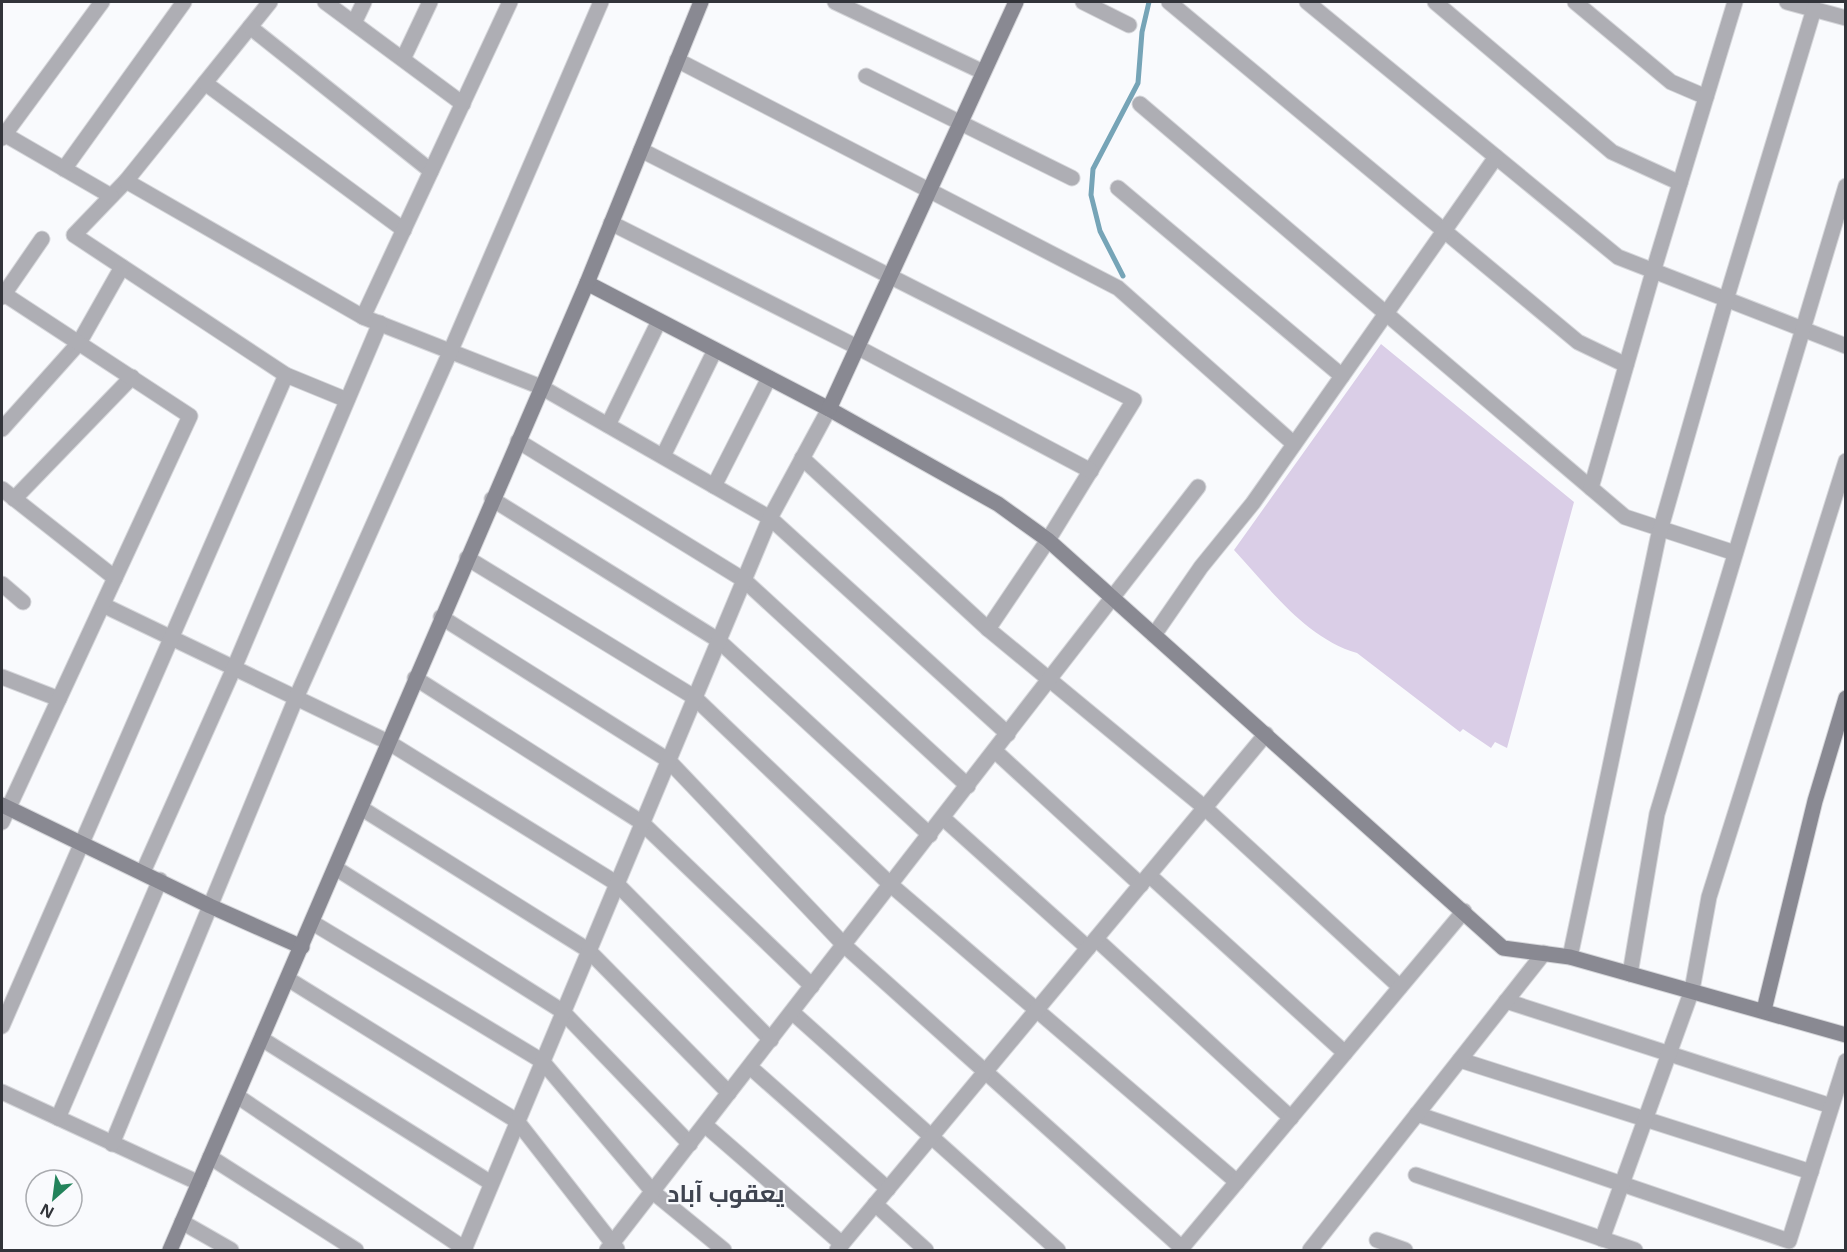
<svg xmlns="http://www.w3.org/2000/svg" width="1847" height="1252" font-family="'Open Sans',Cairo,sans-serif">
<rect width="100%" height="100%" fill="#f9fafd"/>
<path fill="#dacee7" d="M1381,344L1574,502L1507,748L1495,742L1491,748L1463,729L1460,732L1357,653C1306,638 1269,588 1234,550Z"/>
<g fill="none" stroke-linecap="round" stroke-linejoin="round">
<polyline stroke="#76a4b7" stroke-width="5" points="1123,276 1100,231 1091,195 1093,169 1138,83 1142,32 1149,2"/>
<g stroke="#d5d6da" stroke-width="17">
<g id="street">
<polyline points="270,2 126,181 74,235 286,375 347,400"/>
<polyline points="325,2 463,104"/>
<polyline points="835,2 983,72"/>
<polyline points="1083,2 1129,25"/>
<polyline points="1169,2 1578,342 1626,365"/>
<polyline points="1307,2 1618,257 1846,346"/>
<polyline points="1435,2 1612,152 1680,183"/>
<polyline points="1575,2 1671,82 1706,97"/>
<polyline points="1787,2 1846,18"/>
<polyline points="354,23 364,2"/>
<polyline points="250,27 431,171"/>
<polyline points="403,59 430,2"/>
<polyline points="677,60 1118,288 1294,444"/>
<polyline points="866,76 1072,178"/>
<polyline points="205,83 404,230"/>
<polyline points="1140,104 1625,517 1735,553"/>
<polyline points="4,134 111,196"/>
<polyline points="2,138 102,2"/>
<polyline points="641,150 1134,400 1048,540 988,629"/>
<polyline points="64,169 184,2"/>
<polyline points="126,181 363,317 541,387 770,518 1008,734"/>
<polyline points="1118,188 1342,376"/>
<polyline points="611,223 857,347 1091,471"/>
<polyline points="2,297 42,239"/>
<polyline points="363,317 510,2"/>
<polyline points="608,425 659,321"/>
<polyline points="2,429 79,343 122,267"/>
<polyline points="518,441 744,580 968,786"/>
<polyline points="663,456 715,350"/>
<polyline points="802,458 988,629 1205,808 1400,987"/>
<polyline points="714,486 769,378"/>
<polyline points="1591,488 1653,272 1735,2"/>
<polyline points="2,489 115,578"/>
<polyline points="14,499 132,377"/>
<polyline points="492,499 718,640 930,835"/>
<polyline points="467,558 694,697 891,885 1237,1182"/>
<polyline points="2,584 23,602"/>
<polyline points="103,605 388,742 616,883 771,1040"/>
<polyline points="441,617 668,760 845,946 1182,1248"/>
<polyline points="1154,635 1201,567 1253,503 1496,157"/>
<polyline points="2,677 59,699"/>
<polyline points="415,678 641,822 812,986"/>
<polyline points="995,751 1141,885"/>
<polyline points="361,808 588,950 729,1093"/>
<polyline points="943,818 1088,948"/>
<polyline points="2,822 190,416 4,294"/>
<polyline points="337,869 562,1011 690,1144"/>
<polyline points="143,872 234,668 380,323"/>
<polyline points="1149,875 1345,1053"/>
<polyline points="313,923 542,1061 653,1192 724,1250"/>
<polyline points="1096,939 1291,1118"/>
<polyline points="1570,957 1658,538 1726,300 1814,9"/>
<polyline points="1630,974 1657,814 1846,186"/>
<polyline points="288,979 517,1121 617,1249"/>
<polyline points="1506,1001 1831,1106"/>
<polyline points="792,1012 1058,1250"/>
<polyline points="2,1026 286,375"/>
<polyline points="262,1039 491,1183"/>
<polyline points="1460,1060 1811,1172"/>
<polyline points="750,1067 888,1189"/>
<polyline points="2,1092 199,1183"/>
<polyline points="237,1096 465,1249"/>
<polyline points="1417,1114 1789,1241 1846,1061"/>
<polyline points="58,1118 160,880"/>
<polyline points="705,1125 842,1244"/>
<polyline points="112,1144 296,698 451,350 601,2"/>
<polyline points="210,1157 356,1250"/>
<polyline points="1416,1175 1635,1250"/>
<polyline points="875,1204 926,1250"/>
<polyline points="182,1222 231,1250"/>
<polyline points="1602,1239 1692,990 1709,897 1846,461"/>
<polyline points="1377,1240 1405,1250"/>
<polyline points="464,1250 770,518 829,409"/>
<polyline points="607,1250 1198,487"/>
<polyline points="837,1250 1266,734"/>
<polyline points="1180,1250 1464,911"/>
<polyline points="1310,1250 1544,953"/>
</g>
</g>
<g stroke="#d5d6da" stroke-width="17">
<g id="secondary">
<polyline points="587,283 829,409 998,504 1048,540 1503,948 1570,957 1846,1035"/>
<polyline points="829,409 1016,2"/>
<polyline points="2,805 210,906 302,947"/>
<polyline points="1764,1010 1815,801 1846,698"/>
<polyline points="170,1250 587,283 701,2"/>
</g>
</g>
<use href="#street" stroke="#aeaeb4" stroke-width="15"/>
<use href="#secondary" stroke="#898992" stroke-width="15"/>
</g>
<g text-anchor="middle" stroke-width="4.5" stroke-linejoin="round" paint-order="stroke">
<g font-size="24" font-weight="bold" fill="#404551" stroke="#f9fafd">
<text x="726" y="1202">یعقوب آباد</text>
</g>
</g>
<rect width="1847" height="1252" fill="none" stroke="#32343a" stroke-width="6"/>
<g transform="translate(54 1198) rotate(208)"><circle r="28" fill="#f9fafd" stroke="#a9abaf" stroke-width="1.5"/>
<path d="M0-4.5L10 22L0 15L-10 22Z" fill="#23835b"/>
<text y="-9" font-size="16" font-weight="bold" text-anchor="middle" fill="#32343a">N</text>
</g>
</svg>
